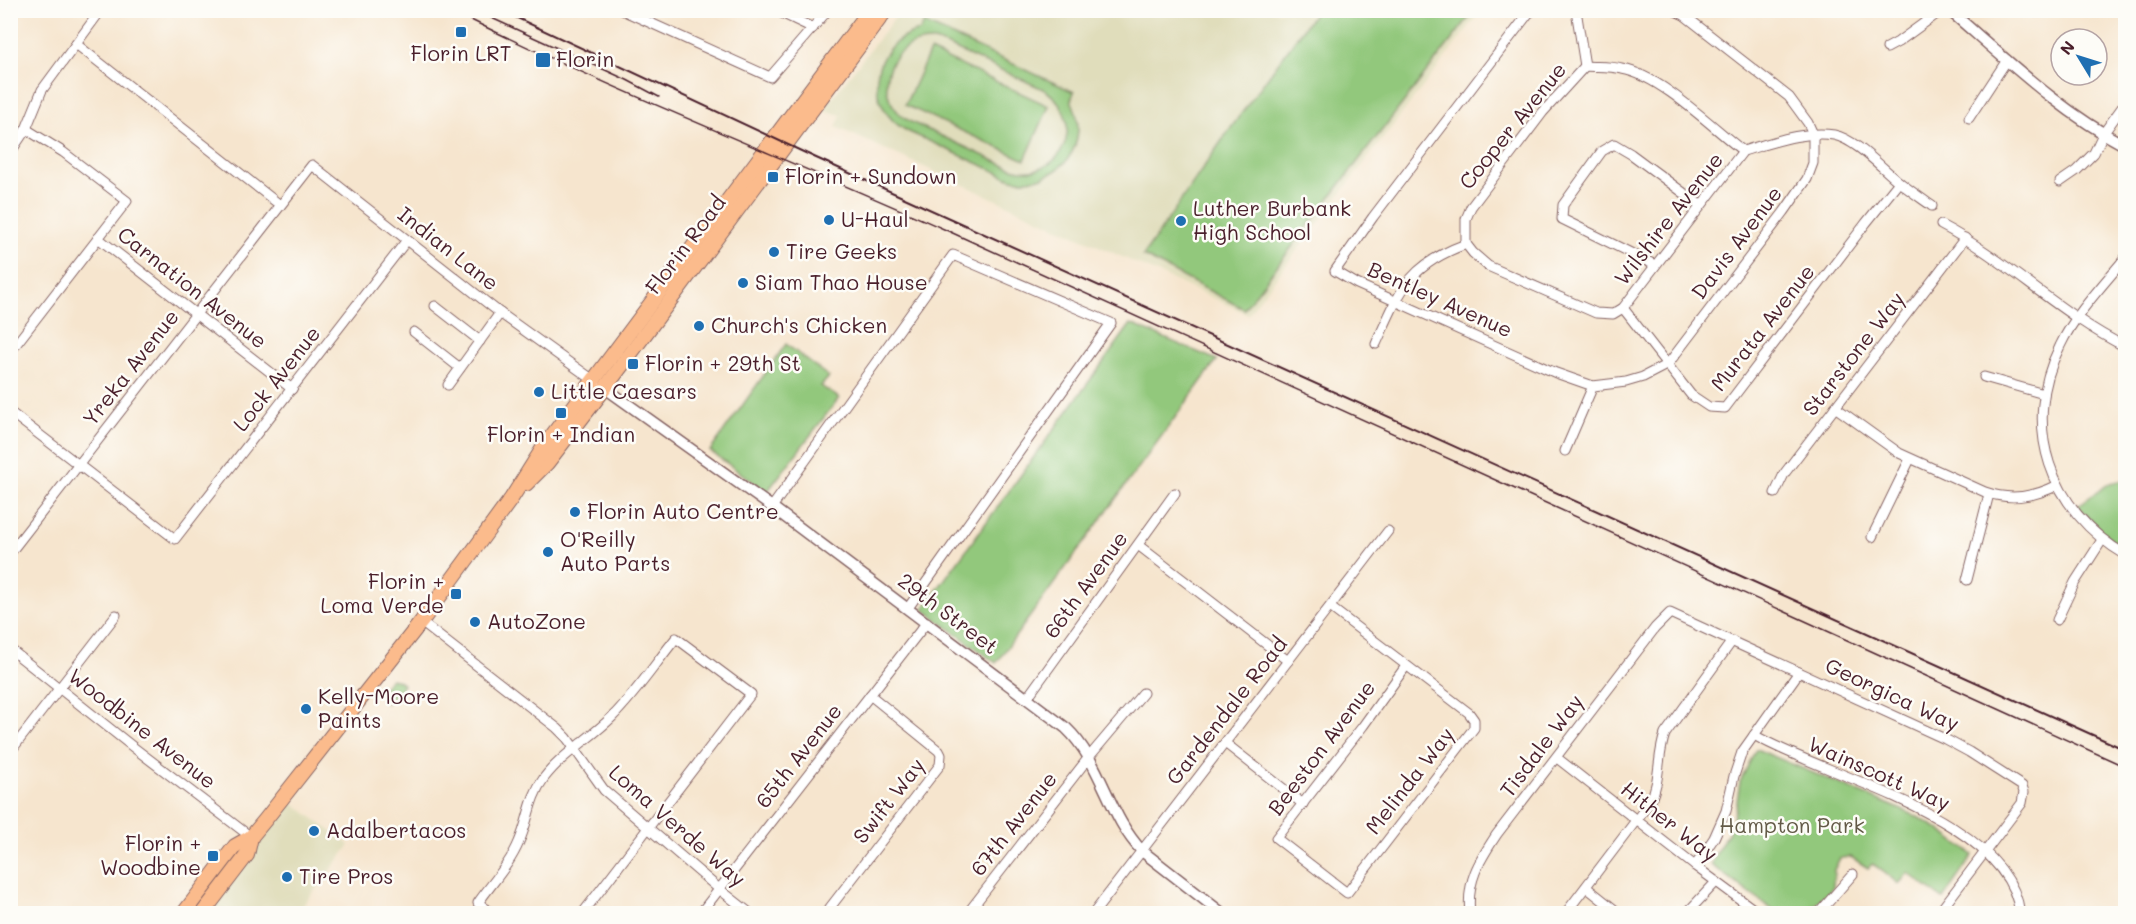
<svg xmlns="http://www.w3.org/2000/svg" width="2136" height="924" font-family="Mali,sans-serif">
<rect width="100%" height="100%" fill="#fdfcf7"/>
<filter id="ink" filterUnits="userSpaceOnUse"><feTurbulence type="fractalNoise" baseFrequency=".0167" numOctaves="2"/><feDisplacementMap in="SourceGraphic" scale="12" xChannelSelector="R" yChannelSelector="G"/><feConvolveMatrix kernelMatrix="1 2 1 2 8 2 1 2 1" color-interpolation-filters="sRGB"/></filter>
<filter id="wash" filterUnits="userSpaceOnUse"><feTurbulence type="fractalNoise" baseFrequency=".008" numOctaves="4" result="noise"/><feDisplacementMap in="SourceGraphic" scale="24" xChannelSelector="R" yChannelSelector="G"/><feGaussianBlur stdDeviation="1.35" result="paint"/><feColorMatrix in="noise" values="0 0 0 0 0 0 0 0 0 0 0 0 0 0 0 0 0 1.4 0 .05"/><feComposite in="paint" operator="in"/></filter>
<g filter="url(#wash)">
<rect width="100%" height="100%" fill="#f6e5ce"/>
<g fill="#e0ddbb">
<polygon points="900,11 1481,11 1248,314 836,127 841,115 823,110"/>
<polygon points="291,802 350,845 297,913 206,914"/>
<polygon points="1588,903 1602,913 1572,913 1579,904"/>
</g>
<g fill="#92c87b" stroke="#6e7453" stroke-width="1.5" fill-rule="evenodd">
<polygon points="1316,11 1474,11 1244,309 1143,256 1225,136"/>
<path d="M924,23L1074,92L1071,100C1093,144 1060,187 1012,179L907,131C861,105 869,43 920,31ZM934,41L946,45L1043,89C1085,113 1069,175 1021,170C1007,168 994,160 982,155C959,144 935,133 911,122C868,98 885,39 934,41Z"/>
<polygon points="930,51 1049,106 1025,160 905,105"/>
<polygon points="1131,324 1217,360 996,663 923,609"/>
<polygon points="786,344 829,377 821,386 839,398 767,492 710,451"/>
<polygon points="2125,480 2125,548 2106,536 2077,506 2110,483"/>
<polygon points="391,679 400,681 403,685 386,704 382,689"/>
<polygon points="1756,749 1914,815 1937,828 1973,855 1943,899 1908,873 1899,884 1873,864 1868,868 1851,857 1840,858 1834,870 1833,888 1806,913 1777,913 1711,865 1718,849 1729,832 1736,807 1740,782"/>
</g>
</g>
<g filter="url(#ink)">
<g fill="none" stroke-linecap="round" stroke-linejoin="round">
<g stroke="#866464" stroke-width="11">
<g id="minor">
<polyline points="622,10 770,77 828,10"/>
<polyline points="775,10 813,28"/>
<polyline points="1533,10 1528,14 1373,217 1335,271 1357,284 1556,373 1593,386 1626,382 1643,377 1668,364 1784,212 1807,179 1813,163 1813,134 1808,123 1789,97 1684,15 1673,10"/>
<polyline points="1576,10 1585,66"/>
<polyline points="76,44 280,205"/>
<polyline points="1887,48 1898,42 1942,10"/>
<path d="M1585,66C1597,67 1610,66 1622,69C1660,75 1712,127 1743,151"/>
<polyline points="1969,118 2007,60"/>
<path d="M1743,151C1771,143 1805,130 1834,135C1855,139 1882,168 1898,181C1909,190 1921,198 1932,206"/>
<polyline points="10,153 26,129 42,90 101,10"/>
<polyline points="2060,182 2076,171 2094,153 2103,134 2126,102"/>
<path d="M1941,225C2006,259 2059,314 2126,347"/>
<polyline points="98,238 292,389"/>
<polyline points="1466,244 1473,253 1488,266 1596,313 1613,314 1623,308 1743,151"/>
<polyline points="1466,244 1466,219 1471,207 1543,112 1585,66"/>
<path d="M2126,257C2103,285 2075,314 2060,346C2020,426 2050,511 2126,555"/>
<polyline points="1655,265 1562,219 1563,205 1602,151 1614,144 1631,154 1700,205"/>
<polyline points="435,306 480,341"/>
<polyline points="1623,308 1691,395 1709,407 1725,408 1866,223 1899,182"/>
<polyline points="414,332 460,368"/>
<path d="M1376,344C1400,291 1408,265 1466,244"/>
<polyline points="10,352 127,201 63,152 26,129"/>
<polyline points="1984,377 2044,394"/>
<polyline points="448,385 500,313"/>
<path d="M1835,407L1899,453L1985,492C2011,501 2034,497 2058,485"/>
<polyline points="10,412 175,539 407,240"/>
<polyline points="1565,451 1593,386"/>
<polyline points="1775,493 1784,474 1965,238"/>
<polyline points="772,507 953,255 1111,323 908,608"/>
<polyline points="1872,537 1910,459"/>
<polyline points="1138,545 1288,661"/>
<polyline points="10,553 312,165 500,313 596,382"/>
<polyline points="1967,580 1989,494"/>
<polyline points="1330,607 1469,713 1474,720 1474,728 1347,893 1276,838 1363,726 1406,666"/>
<polyline points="2057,620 2075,582 2102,540"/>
<polyline points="421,622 557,728 567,738 604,790 718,888 751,914"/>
<polyline points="10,649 133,747 251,837"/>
<polyline points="1027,698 1175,493"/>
<path d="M1754,735C1825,777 2010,817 2020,914"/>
<polyline points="1225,743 1303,804"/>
<polyline points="10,752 116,615"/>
<polyline points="1557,758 1695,866 1760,914"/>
<polyline points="1695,866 1714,838 1726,811 1734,776 1742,752 1799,672"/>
<polyline points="1586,887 1620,914"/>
<path d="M493,914L478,903C492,883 510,864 519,842C529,820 529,798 544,778C562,754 591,738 612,717C636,693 655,664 676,638L751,694L582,914"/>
<polyline points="700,914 927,622"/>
<polyline points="825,914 940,765 941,755 939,751 870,695"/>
<polyline points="967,914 1089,757 1143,693"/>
<polyline points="1093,914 1388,531"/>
<path d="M1470,914C1466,880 1480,860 1497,834L1655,628L1670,613L1945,739L1969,752L2022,786L2024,792L2022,803L1938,914"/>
<path d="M1565,914L1650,802C1661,780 1657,756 1665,734L1732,641"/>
<polyline points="1686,914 1716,882"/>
<polyline points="1818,914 1853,874"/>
</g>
</g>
<g stroke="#866464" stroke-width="13">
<g id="tertiary">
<path d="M1949,10C2006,59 2059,111 2126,146"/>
<path d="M605,388L772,507L1066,728C1102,762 1108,816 1142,851L1223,914"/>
</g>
</g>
<g stroke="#866464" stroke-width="16">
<g id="primary">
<polyline points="526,484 547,463 605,388 886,10"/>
<polyline points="183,914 235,846 251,837 265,820 421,622 511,499 545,445 870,10"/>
<polyline points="202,914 247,855 251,837"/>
</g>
</g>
<use href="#minor" stroke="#fff" stroke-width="9"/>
<use href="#tertiary" stroke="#fff" stroke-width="10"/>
<use href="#primary" stroke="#fbbb8c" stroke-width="14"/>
<g stroke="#4a1f2b" stroke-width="1.5">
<path d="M451,10C612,91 781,156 946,230L2126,767"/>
<polyline points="474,10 627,80 659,97"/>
</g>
<polyline stroke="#4a1f2b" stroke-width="2" points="500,10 814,157 2126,750"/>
</g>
</g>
<g fill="#1f6fb2" stroke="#fdfcf7" stroke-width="2">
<rect x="455" y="26" width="12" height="12" rx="3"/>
<rect x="535" y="52" width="16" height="16" rx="3"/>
<rect x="767" y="171" width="12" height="12" rx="3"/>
<circle cx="829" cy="220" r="6"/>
<circle cx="1181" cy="221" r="6"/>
<circle cx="774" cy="252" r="6"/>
<circle cx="743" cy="283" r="6"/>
<circle cx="699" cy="326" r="6"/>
<rect x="627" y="358" width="12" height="12" rx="3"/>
<circle cx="539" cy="392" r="6"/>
<rect x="555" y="407" width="12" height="12" rx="3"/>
<circle cx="575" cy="512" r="6"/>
<circle cx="548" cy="552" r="6"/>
<rect x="450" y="588" width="12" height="12" rx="3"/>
<circle cx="475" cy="622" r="6"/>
<circle cx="306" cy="709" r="6"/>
<circle cx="314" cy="831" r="6"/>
<rect x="207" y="850" width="12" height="12" rx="3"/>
<circle cx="287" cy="877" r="6"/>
</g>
<g text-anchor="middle" stroke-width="5" stroke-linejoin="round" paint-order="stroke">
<g font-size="21" fill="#4a1f2b" stroke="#fdfcf7" text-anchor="start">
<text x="461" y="61" text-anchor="middle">Florin LRT</text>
<text x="556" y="67">Florin</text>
<text x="785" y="184">Florin + Sundown</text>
<text x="1193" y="216">Luther Burbank<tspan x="1193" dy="24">High School</tspan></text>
<text x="841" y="227">U-Haul</text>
<text x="786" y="259">Tire Geeks</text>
<text x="755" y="290">Siam Thao House</text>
<text x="711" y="333">Church's Chicken</text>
<text x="645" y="371">Florin + 29th St</text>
<text x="551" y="399">Little Caesars</text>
<text x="561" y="442" text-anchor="middle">Florin + Indian</text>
<text x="587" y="519">Florin Auto Centre</text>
<text x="560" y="547">O'Reilly<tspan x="560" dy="24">Auto Parts</tspan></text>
<text x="444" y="589" text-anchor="end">Florin +<tspan x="444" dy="24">Loma Verde</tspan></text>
<text x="487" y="629">AutoZone</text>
<text x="318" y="704">Kelly-Moore<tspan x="318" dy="24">Paints</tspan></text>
<text x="326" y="838">Adalbertacos</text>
<text x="201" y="851" text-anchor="end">Florin +<tspan x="201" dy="24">Woodbine</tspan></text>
<text x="299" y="884">Tire Pros</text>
</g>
<g font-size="21" fill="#4a1f2b" stroke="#fdfcf7">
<text transform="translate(1513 126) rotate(-51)" y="7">Cooper Avenue</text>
<text transform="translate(1669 219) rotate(-52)" y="7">Wilshire Avenue</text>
<text transform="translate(1737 243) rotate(-53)" y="7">Davis Avenue</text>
<text transform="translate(686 245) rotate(-53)" y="7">Florin Road</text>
<text transform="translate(448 249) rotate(38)" y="7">Indian Lane</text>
<text transform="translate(192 288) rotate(38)" y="7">Carnation Avenue</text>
<text transform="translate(1440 300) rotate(24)" y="7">Bentley Avenue</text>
<text transform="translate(1763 328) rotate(-52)" y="7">Murata Avenue</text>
<text transform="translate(1854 354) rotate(-52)" y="7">Starstone Way</text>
<text transform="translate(131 368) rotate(-52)" y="7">Yreka Avenue</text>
<text transform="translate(277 379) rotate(-52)" y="7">Lock Avenue</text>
<text transform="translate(1086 585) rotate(-54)" y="7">66th Avenue</text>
<text transform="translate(948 614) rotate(37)" y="7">29th Street</text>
<text transform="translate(1892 695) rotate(25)" y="7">Georgica Way</text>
<text transform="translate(1227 711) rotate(-52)" y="7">Gardendale Road</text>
<text transform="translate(142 729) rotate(38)" y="7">Woodbine Avenue</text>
<text transform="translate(1542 746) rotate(-53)" y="7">Tisdale Way</text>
<text transform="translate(1322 748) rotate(-53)" y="7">Beeston Avenue</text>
<text transform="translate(799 756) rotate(-52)" y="7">65th Avenue</text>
<text transform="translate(1879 774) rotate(24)" y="7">Wainscott Way</text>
<text transform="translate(1410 781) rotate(-52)" y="7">Melinda Way</text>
<text transform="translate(889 801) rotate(-52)" y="7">Swift Way</text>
<text transform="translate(1669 822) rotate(38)" y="7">Hither Way</text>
<text transform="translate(1014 824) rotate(-52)" y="7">67th Avenue</text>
<text transform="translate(677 826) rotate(41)" y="7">Loma Verde Way</text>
</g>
<g font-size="21" fill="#635a47" stroke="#fdfcf7">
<text x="1792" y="833">Hampton Park</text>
</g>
</g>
<rect width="2136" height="924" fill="none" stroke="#fdfcf7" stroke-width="36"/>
<g transform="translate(2079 57) rotate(308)"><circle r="28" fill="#fdfcf7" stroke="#b5a4a5" stroke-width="1.5"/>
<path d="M0-4.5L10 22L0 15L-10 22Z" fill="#1f6fb2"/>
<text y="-9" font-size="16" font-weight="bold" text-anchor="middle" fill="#4a1f2b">N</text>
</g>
</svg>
